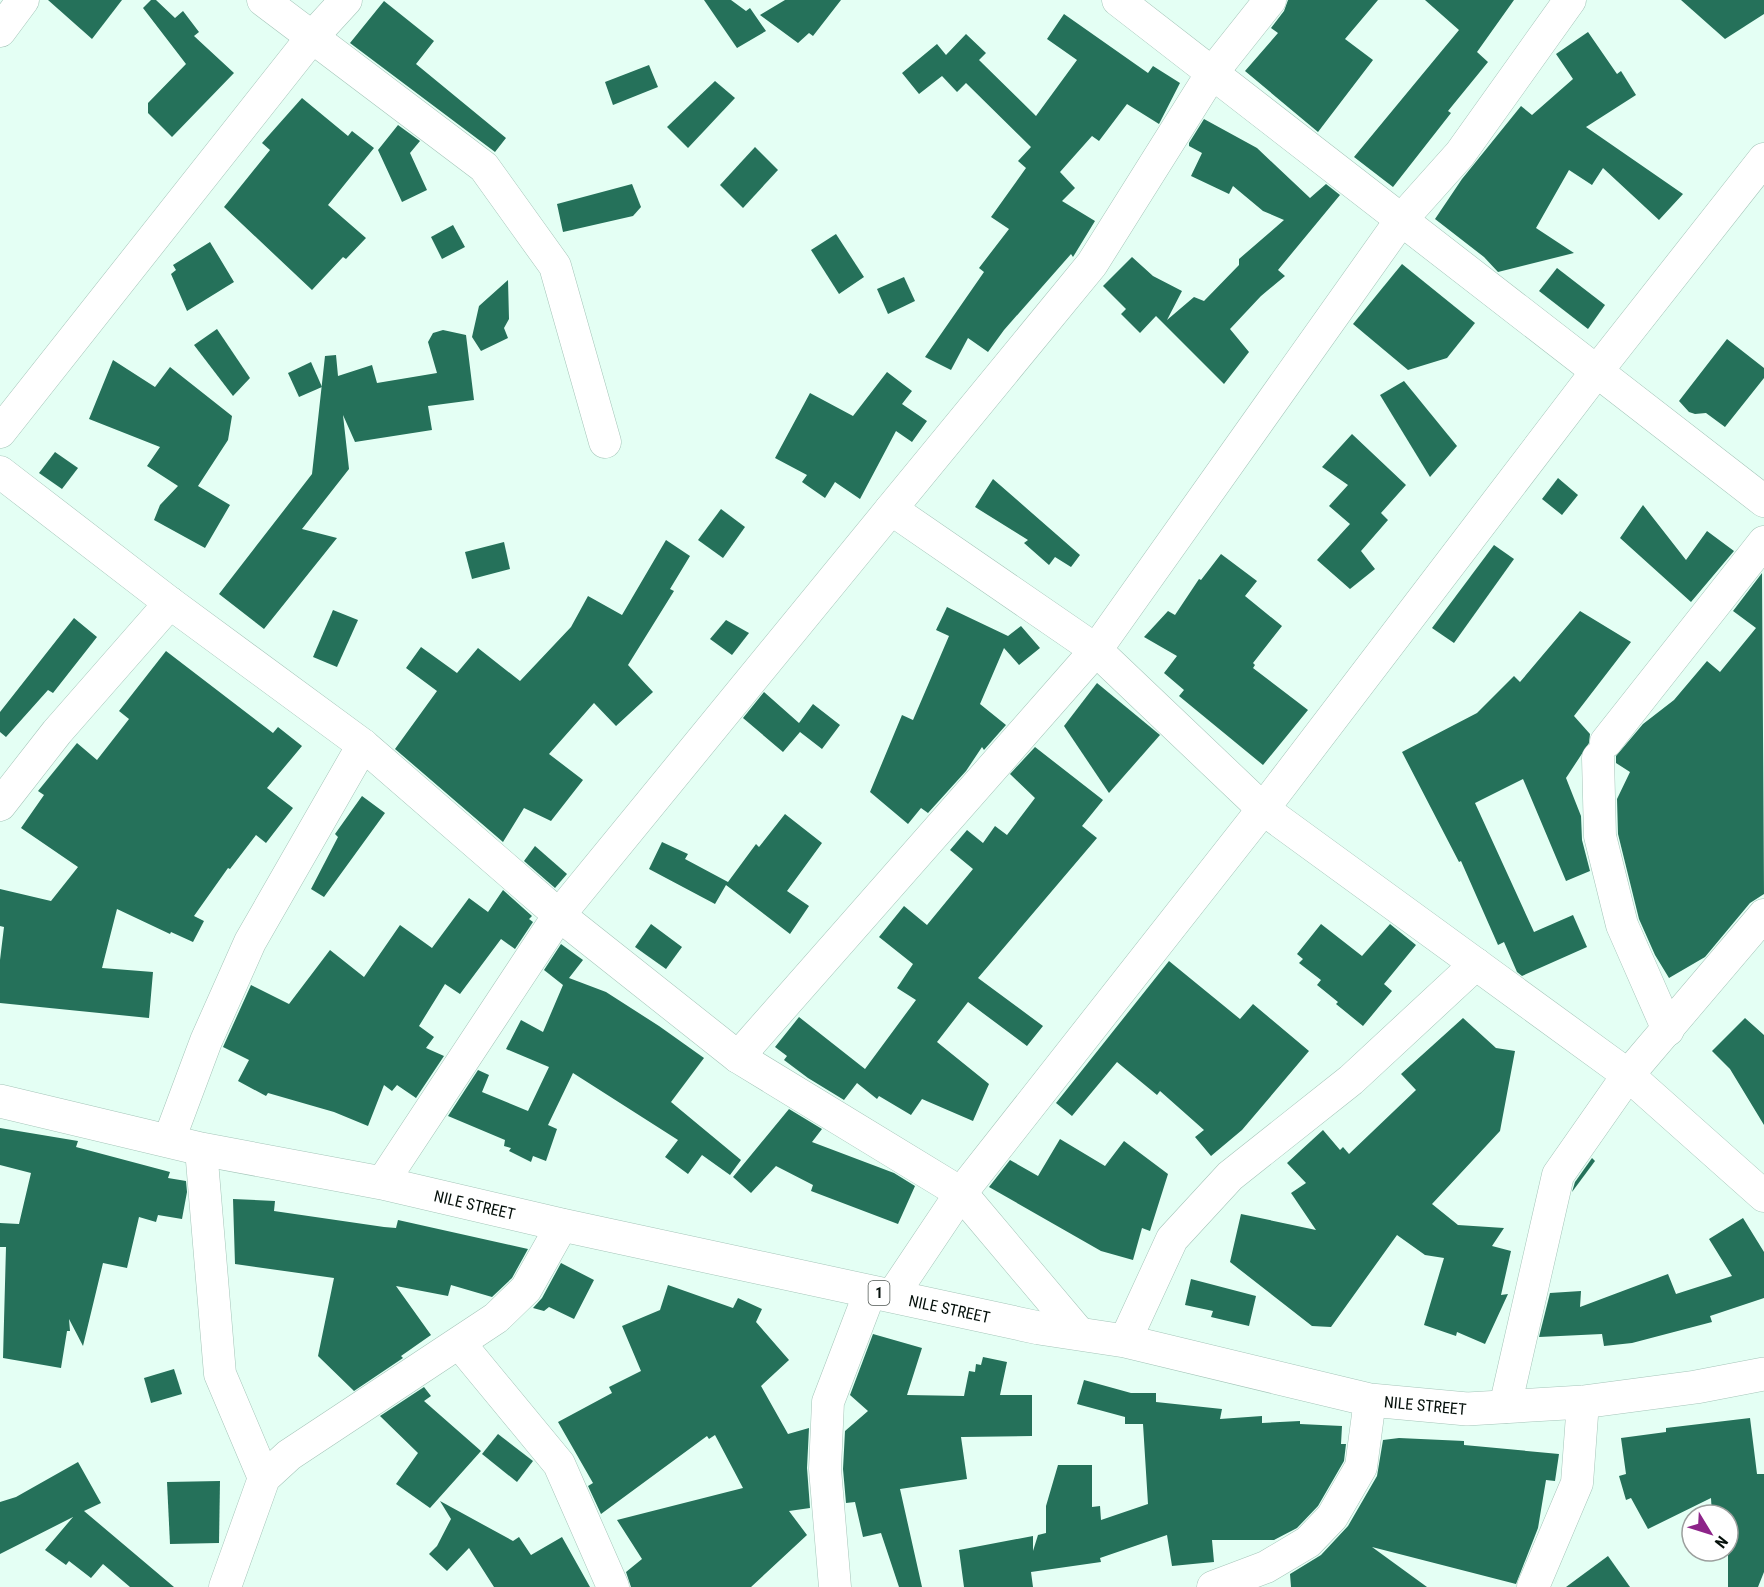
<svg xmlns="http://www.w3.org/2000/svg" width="1764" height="1587" font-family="'Roboto Condensed',sans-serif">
<rect width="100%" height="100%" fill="#e4fff4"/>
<g fill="#25715a">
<polygon points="48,0 122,0 92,39"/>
<polygon points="151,0 156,0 175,18 183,11 199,32 194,36 234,73 172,137 148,113 148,103 186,64 143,8"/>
<polygon points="704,0 731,0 746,11 750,8 766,31 737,48"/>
<polygon points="785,0 841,0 813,36 809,33 798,43 760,15"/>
<polygon points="1288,0 1378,0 1345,39 1373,60 1318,132 1245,71 1278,33 1271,28 1284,11"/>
<polygon points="1425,0 1514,0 1477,52 1488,62 1448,111 1451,113 1393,187 1354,157 1459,30"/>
<polygon points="1681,0 1764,0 1764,14 1725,39"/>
<polygon points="384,1 434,41 416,64 506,138 495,152 350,43"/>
<polygon points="1064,14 1148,73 1153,66 1180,83 1159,124 1127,104 1099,141 1092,136 1060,172 1075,188 1062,201 1095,221 1073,257 1071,254 1004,330 988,352 968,338 951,370 925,357 984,272 979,268 1009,229 991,217 1026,168 1018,161 1031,147 966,83 957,92 942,76 919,94 902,73 937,44 946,55 966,34 986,53 979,60 1036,116 1077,60 1047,39"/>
<polygon points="1588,32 1617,74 1621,71 1636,95 1586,127 1683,194 1659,220 1603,168 1592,185 1569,170 1536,228 1574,253 1498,272 1484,257 1435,219 1462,179 1521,106 1532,115 1573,79 1556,54"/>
<polygon points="649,65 658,87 613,105 605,82"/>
<polygon points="715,81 735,98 688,148 667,127"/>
<polygon points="302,98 348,136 352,131 374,148 328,205 366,238 346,259 343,257 312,290 224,207 270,150 262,143"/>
<polygon points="1204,119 1257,148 1310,198 1326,184 1340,195 1278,270 1285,276 1261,296 1230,329 1249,352 1224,384 1156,316 1140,333 1121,314 1126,309 1103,286 1132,257 1153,276 1182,291 1167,320 1194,297 1204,301 1239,265 1239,259 1284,220 1263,211 1233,186 1229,194 1191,176 1202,153 1189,146 1189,143"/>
<polygon points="398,125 420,141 410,153 427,190 402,202 378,150"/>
<polygon points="755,147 778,170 743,208 720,185"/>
<polygon points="632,184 641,207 633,216 563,232 557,204"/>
<polygon points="453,225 465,247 442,259 431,237"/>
<polygon points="836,234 864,277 839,294 811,250"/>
<polygon points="210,242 234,282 187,311 171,274 176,270 173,265"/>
<polygon points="1402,264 1475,323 1447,358 1408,370 1353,324"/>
<polygon points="1557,268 1605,305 1588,329 1539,291"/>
<polygon points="904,277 915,301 888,314 877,289"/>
<polygon points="508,280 509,319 504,328 508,338 481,351 472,337 479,306"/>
<polygon points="217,329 250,378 233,396 194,345"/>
<polygon points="443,330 466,335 474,400 428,406 432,430 355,442 343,415 349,469 302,529 337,538 264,629 219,594 312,474 325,356 336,355 338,376 372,365 377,383 437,373 428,342 433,333"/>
<polygon points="1727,339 1764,368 1764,378 1725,427 1706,413 1695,414 1689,412 1679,401"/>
<polygon points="113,360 155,387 170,367 232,416 228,440 198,486 230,505 205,548 154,520 160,505 178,486 147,466 160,447 89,419"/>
<polygon points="311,362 322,387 299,397 288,373"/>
<polygon points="887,372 912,391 902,404 927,421 912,442 896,431 860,499 835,482 825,498 802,482 807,475 775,458 810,393 853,416"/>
<polygon points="1404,381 1457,446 1430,477 1380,395"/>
<polygon points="1352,434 1406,485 1381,513 1388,520 1361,551 1375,569 1350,589 1317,560 1350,524 1329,506 1348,485 1322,467"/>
<polygon points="55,452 78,468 62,489 39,473"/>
<polygon points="1558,478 1578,495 1562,515 1542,499"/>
<polygon points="993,479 1080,555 1071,567 1055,557 1049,565 1024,543 1028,540 975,507"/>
<polygon points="1643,505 1686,560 1707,531 1734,551 1691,602 1620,538"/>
<polygon points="721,509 745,527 723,558 698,540"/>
<polygon points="666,540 690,556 670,589 674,591 628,665 653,692 616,726 594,703 549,754 583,780 551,821 524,808 503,842 395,749 437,691 406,668 421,647 457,673 478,648 520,681 571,627 588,596 622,615"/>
<polygon points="504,542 510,569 472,579 465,552"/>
<polygon points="1494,545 1514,559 1454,643 1432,628"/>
<polygon points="1221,554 1257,581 1245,596 1282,626 1253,663 1255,665 1253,668 1308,710 1263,765 1179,696 1184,690 1164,673 1177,656 1144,637 1168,611 1175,615 1199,579 1201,580"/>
<polygon points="1762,573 1764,894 1750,903 1705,957 1669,978 1655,955 1639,919 1618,834 1617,799 1630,772 1616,763 1616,756 1643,724 1674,700 1707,661 1720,672 1756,628 1733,611"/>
<polygon points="947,607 1008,636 1021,626 1040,648 1019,665 1004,648 980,704 1006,725 984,750 982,747 966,771 928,813 921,808 908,824 870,792 902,715 913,720 949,636 936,630"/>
<polygon points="333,610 358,620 337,667 313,657"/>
<polygon points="1580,611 1631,642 1574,716 1590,734 1589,743 1566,778 1581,816 1582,840 1590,871 1566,881 1523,779 1475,803 1534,932 1573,915 1587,947 1522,976 1517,972 1504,942 1498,945 1461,861 1459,862 1402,752 1477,713 1514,676 1520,682"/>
<polygon points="74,618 97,637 53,693 48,690 6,737 0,732 0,712"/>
<polygon points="726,620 749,633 732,655 710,639"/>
<polygon points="166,651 273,733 278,727 302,746 267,788 293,808 266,843 256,835 230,869 228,868 194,916 204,921 193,942 171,932 170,934 117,909 102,968 153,972 149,1018 0,1003 0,960 4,927 0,926 0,889 51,901 78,867 21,828 44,795 38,791 77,743 97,760 129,719 119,711"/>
<polygon points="1097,683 1160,735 1109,793 1064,726"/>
<polygon points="764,692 799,723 813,704 840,725 822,749 800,732 783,752 743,718"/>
<polygon points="1035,747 1103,800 1082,826 1097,838 978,978 1043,1026 1027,1046 968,1002 937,1042 989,1084 973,1121 922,1099 911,1115 879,1096 877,1099 857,1083 844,1100 808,1078 784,1060 787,1056 775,1047 799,1017 865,1069 916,1000 897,988 913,964 879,937 904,906 927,925 973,869 950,850 967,830 983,843 995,826 1007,835 1035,798 1010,774"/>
<polygon points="362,796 385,813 324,897 311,889 338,837 335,834"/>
<polygon points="785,814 822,843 787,891 809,906 790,934 726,885 715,904 649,869 662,842 688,854 685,859 728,882 756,844 759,847"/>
<polygon points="535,846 567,874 555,888 524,861"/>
<polygon points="503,890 532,916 529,919 533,922 515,949 501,939 460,994 445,984 419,1026 434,1037 426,1048 444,1056 416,1098 397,1085 392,1091 384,1085 368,1126 334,1112 268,1093 266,1096 238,1081 249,1060 223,1047 251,985 289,1004 330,950 364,977 400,925 432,948 469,898 488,912"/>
<polygon points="651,924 682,947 666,969 635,947"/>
<polygon points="1321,924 1362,956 1390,924 1416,945 1384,984 1392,991 1363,1026 1336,1004 1338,1002 1317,985 1321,980 1299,963 1303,959 1297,954"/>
<polygon points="561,944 583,960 569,978 606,992 659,1026 704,1058 671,1102 741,1160 730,1175 702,1155 688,1174 665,1157 678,1140 573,1073 548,1125 557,1129 546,1161 533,1156 531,1162 509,1151 511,1148 504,1146 505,1140 448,1116 478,1070 489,1075 482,1092 528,1111 549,1067 506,1049 521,1020 543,1032 563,985 544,970"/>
<polygon points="1169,961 1240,1019 1253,1004 1309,1051 1242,1130 1211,1156 1195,1137 1204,1130 1160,1091 1157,1095 1117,1062 1072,1116 1056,1103"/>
<polygon points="1463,1018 1496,1048 1515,1051 1500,1131 1432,1204 1458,1225 1504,1228 1492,1246 1511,1251 1501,1295 1508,1294 1485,1344 1457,1332 1456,1336 1424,1325 1444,1258 1425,1255 1397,1235 1331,1327 1312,1326 1230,1262 1241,1214 1316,1230 1291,1193 1306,1183 1287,1163 1323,1130 1340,1150 1343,1147 1349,1154 1416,1090 1401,1074"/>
<polygon points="1745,1018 1764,1035 1764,1125 1730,1069 1712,1051"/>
<polygon points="789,1109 822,1129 812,1142 894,1173 915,1186 898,1224 811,1191 813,1185 776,1166 751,1193 733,1177"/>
<polygon points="0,1128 78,1141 76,1147 170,1172 168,1178 186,1181 187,1192 182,1219 158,1215 156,1222 139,1217 127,1268 103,1263 83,1346 69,1319 70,1331 67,1331 61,1368 3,1358 6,1247 0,1247 0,1223 19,1224 31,1173 0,1165"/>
<polygon points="1060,1139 1105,1166 1124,1141 1168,1174 1150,1231 1142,1228 1133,1260 1101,1251 989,1187 1010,1160 1038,1176"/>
<polygon points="1592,1158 1595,1161 1572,1192 1575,1182"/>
<polygon points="233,1199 275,1201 274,1211 384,1227 396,1228 398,1220 528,1249 512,1278 492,1297 451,1285 448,1296 396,1286 431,1335 401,1356 403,1358 354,1391 318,1356 334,1278 235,1264"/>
<polygon points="1743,1218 1764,1252 1764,1298 1710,1316 1712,1322 1632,1343 1604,1346 1602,1334 1539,1337 1550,1293 1581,1291 1580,1307 1668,1274 1676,1294 1732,1276 1709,1239"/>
<polygon points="561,1263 594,1280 574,1319 549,1307 544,1311 533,1308 542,1298"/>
<polygon points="1191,1279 1256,1296 1249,1326 1211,1317 1213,1311 1185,1305"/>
<polygon points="668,1285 733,1308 738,1298 762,1309 756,1322 789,1360 761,1386 788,1434 809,1428 807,1468 810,1508 789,1511 807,1535 751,1587 631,1587 626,1572 642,1559 617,1520 743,1488 715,1435 709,1439 707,1436 601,1514 588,1486 593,1483 558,1422 612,1393 609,1387 641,1371 622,1326 660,1310"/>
<polygon points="873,1334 922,1348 907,1395 964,1396 969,1371 975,1372 976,1364 981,1365 983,1357 1007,1362 1000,1395 1032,1395 1032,1436 961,1437 967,1479 900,1489 922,1587 899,1587 881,1533 863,1537 855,1502 846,1503 843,1469 845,1431 868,1411 850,1395"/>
<polygon points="174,1369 182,1394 151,1403 144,1378"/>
<polygon points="1084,1380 1131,1393 1156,1393 1156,1402 1222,1409 1220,1419 1262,1416 1262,1423 1300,1421 1300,1424 1342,1426 1341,1444 1346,1444 1344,1461 1318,1506 1297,1528 1274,1540 1212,1540 1214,1562 1172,1566 1167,1535 1100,1558 1101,1562 1031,1572 1033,1587 964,1587 959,1550 1033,1536 1033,1551 1038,1535 1046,1533 1046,1506 1058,1465 1092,1465 1092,1507 1100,1506 1101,1520 1148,1504 1143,1424 1125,1424 1125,1417 1077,1404"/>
<polygon points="424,1387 431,1396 424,1401 481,1451 430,1508 396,1484 418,1453 380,1416"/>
<polygon points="1750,1418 1757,1474 1764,1474 1764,1572 1758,1587 1728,1587 1728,1515 1712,1515 1711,1498 1648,1529 1631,1498 1626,1500 1619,1476 1626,1474 1621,1438 1666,1432 1666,1428"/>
<polygon points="498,1434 533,1461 517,1482 482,1454"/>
<polygon points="1399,1438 1464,1441 1464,1445 1559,1454 1555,1481 1546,1480 1538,1528 1516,1584 1372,1547 1427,1587 1291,1587 1290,1574 1321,1555 1348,1526 1377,1476 1383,1440"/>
<polygon points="78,1462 101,1503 84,1511 174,1587 130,1587 103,1564 91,1578 69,1561 66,1565 45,1550 73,1517 0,1554 0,1502 16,1497"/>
<polygon points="220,1481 219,1543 170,1544 167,1482"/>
<polygon points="440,1501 513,1541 519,1537 531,1555 562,1537 590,1587 494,1587 469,1548 447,1571 429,1554 437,1546 451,1519"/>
<polygon points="1608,1556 1630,1587 1566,1587"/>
</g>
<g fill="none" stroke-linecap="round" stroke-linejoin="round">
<g stroke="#a5c5b9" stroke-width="33">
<g id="minor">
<polyline points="263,0 484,167 555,266 605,442"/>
<polyline points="1118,0 1764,501"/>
<polyline points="0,31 23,0"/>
<polyline points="0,432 313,36 346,0"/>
<polyline points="0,472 170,603 363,745 559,915 738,1057"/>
<polyline points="891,509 1092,264 1212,73 1270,0"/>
<polyline points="1606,742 1764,542"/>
<polyline points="1598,758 1600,836 1622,925 1668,1030"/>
<polyline points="0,805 57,732 170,603"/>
<polyline points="169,1140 206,1041 250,942 363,745"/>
<polyline points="201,1149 220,1374 264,1478"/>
<polyline points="382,1183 559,915 891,509 1096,650 1263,809 1628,1075 1764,1196"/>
<polyline points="892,1296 961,1193 1263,809 1597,371 1764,159"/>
<polyline points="1079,1333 961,1193 738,1057 1096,650 1401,220 1460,154 1570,0"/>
<polyline points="1125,1341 1172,1239 1230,1176 1351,1080 1476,964"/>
<polyline points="460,1344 559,1464 613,1587"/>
<polyline points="1505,1407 1558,1175 1628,1075 1764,915"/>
<polyline points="225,1587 264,1478 289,1455 496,1318 526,1289 562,1225"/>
<polyline points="835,1587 825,1469 828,1402 870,1292"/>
<polyline points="1213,1587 1266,1567 1308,1542 1332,1517 1361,1467 1370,1400"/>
<polyline points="1533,1587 1577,1483 1583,1402"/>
</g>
</g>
<g stroke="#a5c5b9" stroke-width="34">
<g id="major">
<path id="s1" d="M0,1101L201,1149L382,1183L562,1225L1039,1328L1125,1341L1370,1400L1467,1409L1583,1402L1696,1387L1764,1374"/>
</g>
</g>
<use href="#minor" stroke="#fff" stroke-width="32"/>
<use href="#major" stroke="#fff" stroke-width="33"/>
</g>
<g text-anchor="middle" stroke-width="5" stroke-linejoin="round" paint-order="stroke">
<rect fill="#fff" stroke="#505854" stroke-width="1.5" x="868.5" y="1281" width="21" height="24" rx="4.5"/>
<g font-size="15" font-weight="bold" fill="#05100b">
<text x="879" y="1298">1</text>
</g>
<g font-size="16" fill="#05100b" stroke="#fff">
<text dy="6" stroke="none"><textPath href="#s1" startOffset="486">NILE STREET</textPath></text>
<text dy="6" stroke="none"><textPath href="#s1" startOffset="972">NILE STREET</textPath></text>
<text dy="6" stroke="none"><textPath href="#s1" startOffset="1458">NILE STREET</textPath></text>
</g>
</g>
<g transform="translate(1710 1533) rotate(128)"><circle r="28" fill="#ffffff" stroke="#9b9f9d" stroke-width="1.5"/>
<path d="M0-4.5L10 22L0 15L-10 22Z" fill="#8d2489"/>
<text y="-9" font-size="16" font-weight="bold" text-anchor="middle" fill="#05100b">N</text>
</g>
</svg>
